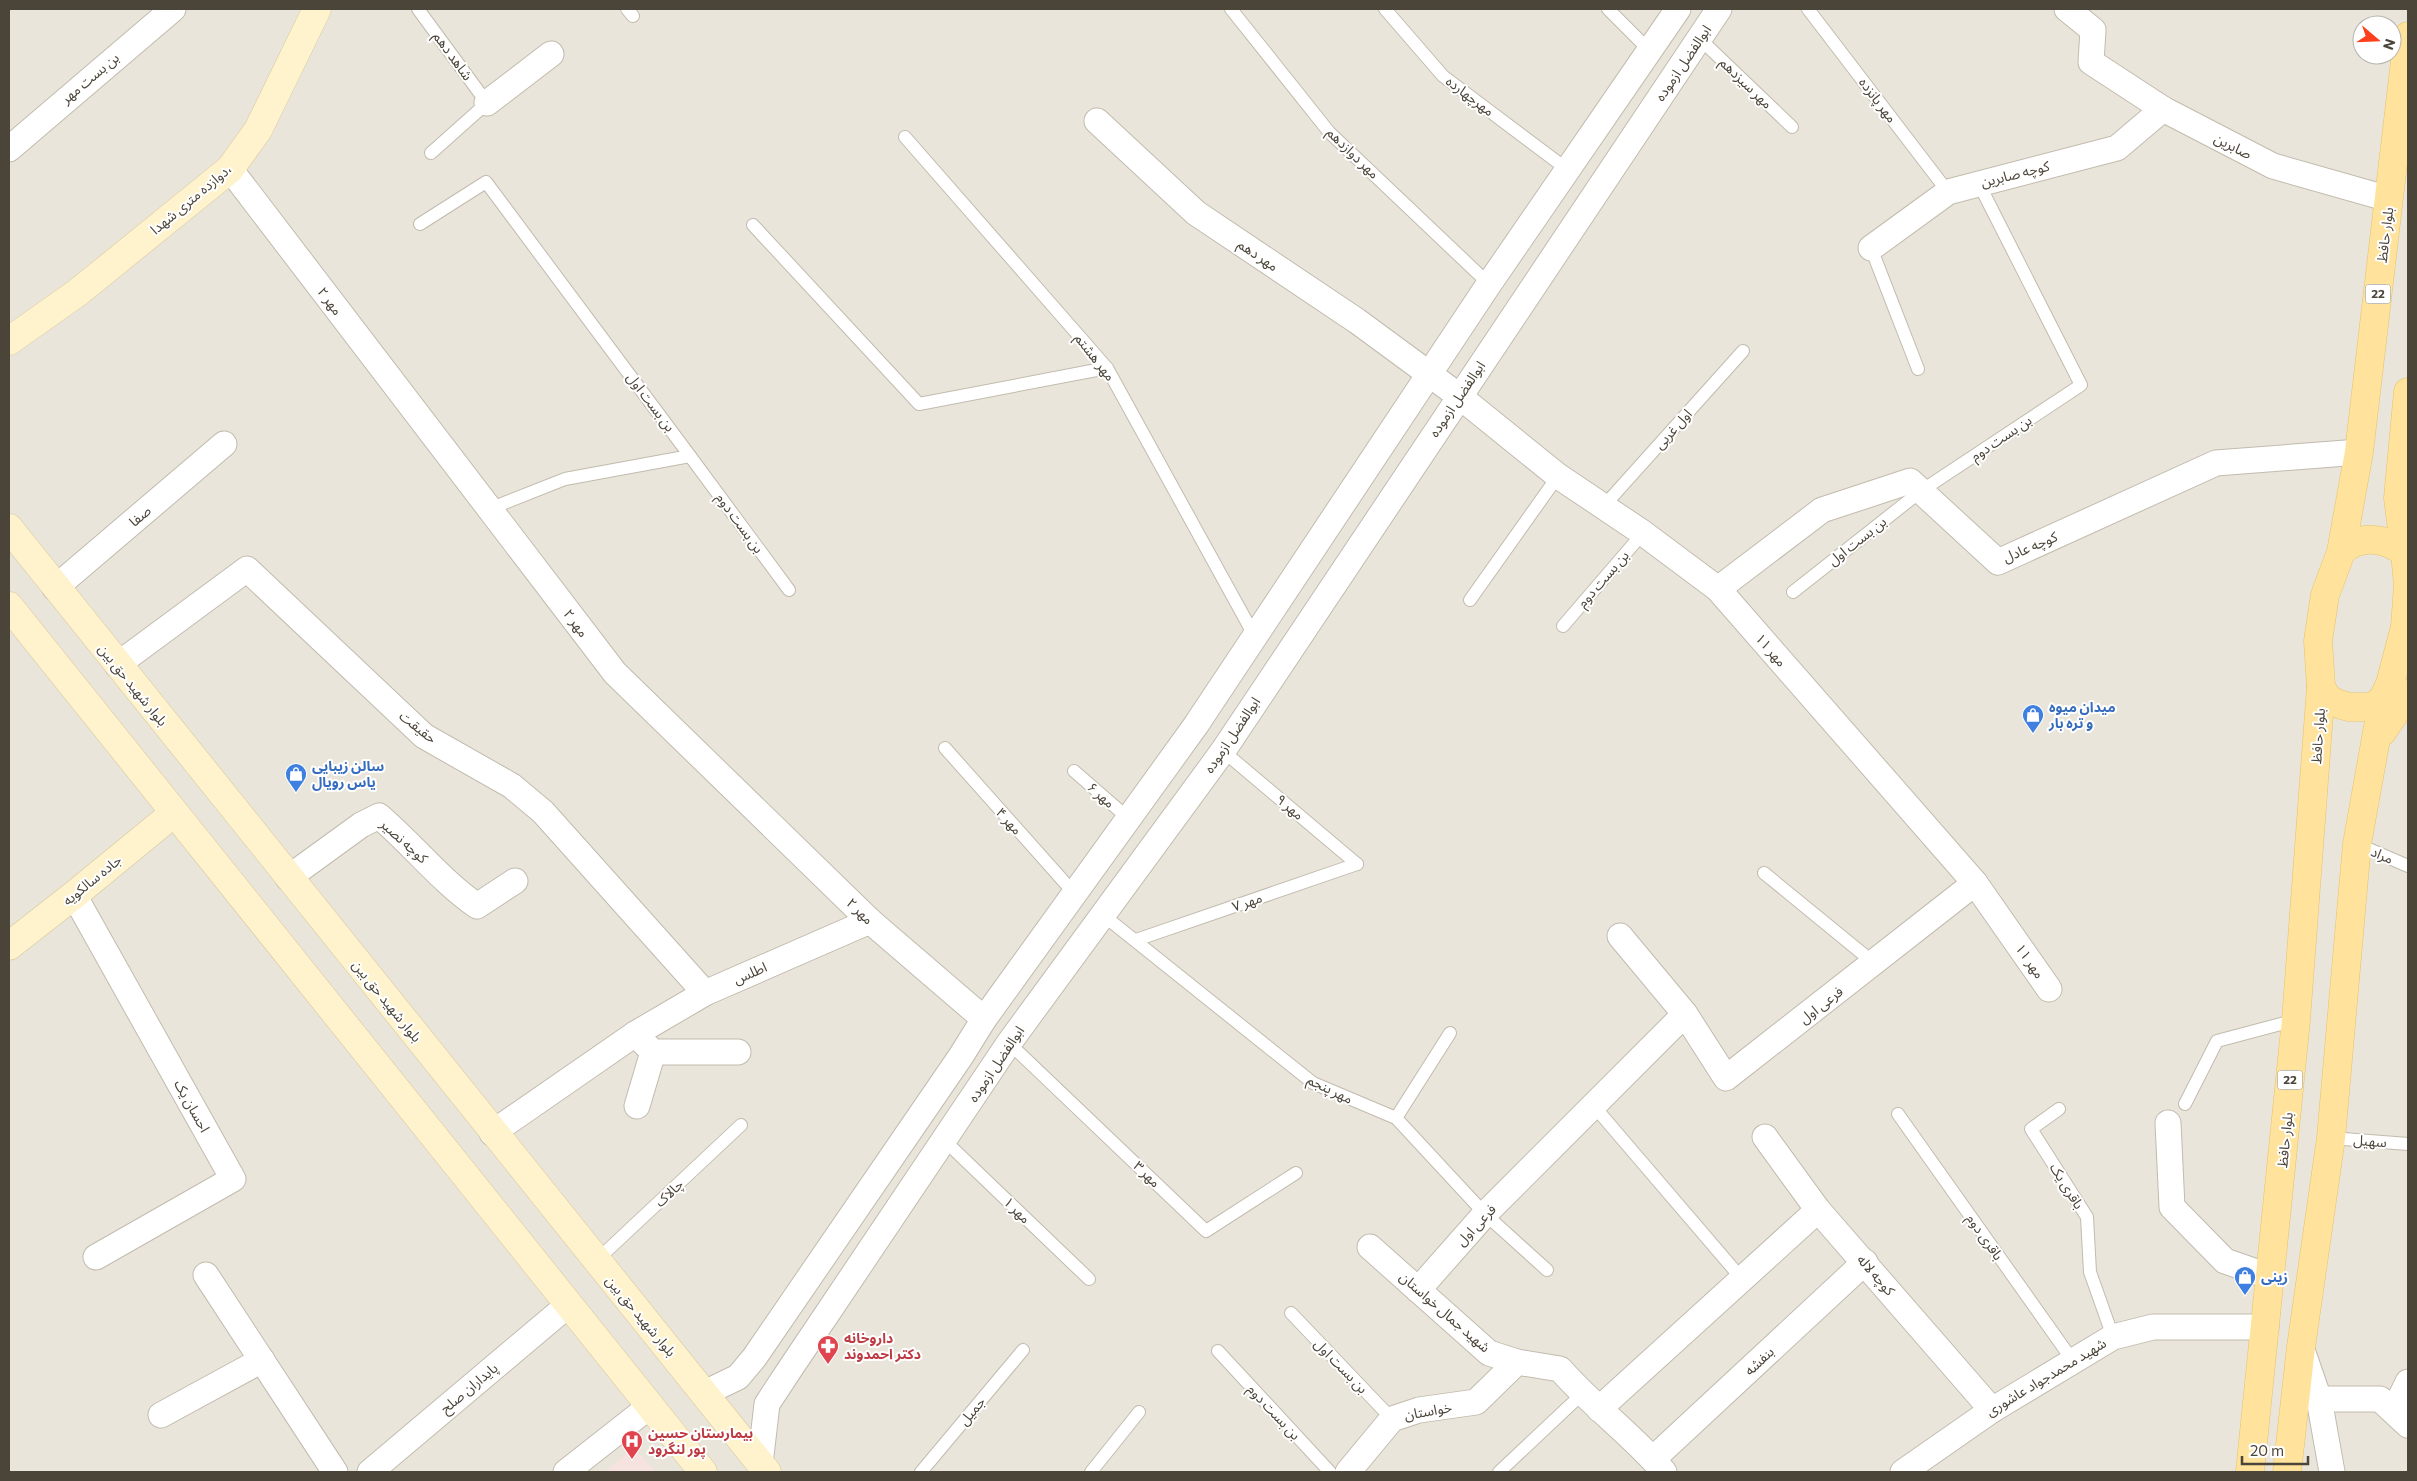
<svg xmlns="http://www.w3.org/2000/svg" width="2417" height="1481" font-family="Commissioner,'Noto Sans Arabic',sans-serif">
<rect width="100%" height="100%" fill="#f6f3ec"/>
<path fill="#eae5da" fill-rule="evenodd" d="M9,9H2408V1472H9ZM2362,25H2392V55H2362Z"/>
<polygon fill="#f6e3e0" points="634,1448 656,1472 604,1472"/>
<g fill="none" stroke-linecap="round" stroke-linejoin="round">
<g stroke="#c2bbae" stroke-width="14">
<g id="lane">
<polyline points="418,9 487,103 431,153"/>
<polyline points="627,9 633,16"/>
<polyline points="1231,9 1329,132 1489,284"/>
<polyline points="1385,9 1443,76 1568,170"/>
<polyline points="1608,9 1649,50"/>
<polyline points="1808,9 1948,192"/>
<polyline points="1700,39 1792,127"/>
<polyline points="905,137 1107,368 1254,635"/>
<polyline points="420,224 486,182 690,456 565,479 489,509"/>
<polyline points="753,225 919,404 1107,368"/>
<polyline points="1871,248 1918,369"/>
<polyline points="690,456 789,590"/>
<polyline points="1603,507 1743,351"/>
<polyline points="1793,592 1921,491 2081,385 1979,184"/>
<polyline points="1470,600 1558,476"/>
<polyline points="1563,626 1643,533"/>
<polyline points="945,748 1074,893"/>
<polyline points="1223,751 1357,864"/>
<polyline points="1074,771 1128,818"/>
<polyline points="2357,844 2408,866"/>
<polyline points="1764,873 1874,963"/>
<polyline points="1103,915 1313,1083 1396,1118 1485,1214 1547,1270"/>
<polyline points="1136,940 1357,864"/>
<polyline points="1009,1043 1206,1231 1296,1173"/>
<polyline points="2185,1104 2217,1041 2296,1020"/>
<polyline points="1593,1105 1742,1279"/>
<polyline points="2059,1109 2031,1129 2087,1217 2090,1272 2113,1337"/>
<polyline points="1898,1114 2073,1361"/>
<polyline points="1396,1118 1450,1033"/>
<polyline points="2331,1138 2408,1144"/>
<polyline points="944,1140 1089,1279"/>
<polyline points="596,1261 741,1125"/>
<polyline points="1291,1313 1392,1419"/>
<polyline points="1218,1351 1330,1472"/>
<polyline points="921,1472 1023,1350"/>
<polyline points="1091,1472 1139,1412"/>
<polyline points="1499,1472 1582,1394"/>
</g>
</g>
<g stroke="#c2bbae" stroke-width="27">
<g id="street">
<polyline points="2067,9 2093,30 2091,62 2163,109 2273,166 2389,199"/>
<polyline points="487,103 551,54"/>
<polyline points="1097,121 1196,213 1357,321 1459,396 1558,476 1643,533 1718,589 1975,883 2049,989"/>
<polyline points="9,149 173,9"/>
<polyline points="230,169 615,673 870,921 984,1019"/>
<polyline points="1871,248 1948,192 2117,148 2163,109"/>
<polyline points="55,588 224,444"/>
<polyline points="1718,589 1822,510 1910,481 1998,562 2216,463 2359,452"/>
<polyline points="117,665 247,569 424,736 512,786 543,812 705,993"/>
<path d="M288,878L361,825L379,816C413,845 441,881 477,906L515,881"/>
<polyline points="74,895 233,1179 96,1257"/>
<polyline points="1685,1014 1726,1078 1975,883"/>
<polyline points="635,1034 653,1052 738,1052"/>
<polyline points="637,1106 653,1052"/>
<polyline points="2168,1123 2172,1207 2225,1261 2271,1277"/>
<polyline points="492,1133 635,1034 705,993 870,921"/>
<polyline points="1765,1137 1818,1210 1992,1410"/>
<path d="M1370,1247L1489,1353L1517,1362L1560,1369C1592,1406 1633,1435 1664,1472"/>
<polyline points="206,1275 335,1472"/>
<polyline points="1418,1290 1485,1214 1685,1014 1620,936"/>
<polyline points="2301,1347 2319,1399 2332,1472"/>
<polyline points="705,1393 738,1377 754,1358 961,1056 984,1019 1196,725 1489,284 1678,9"/>
<polyline points="2319,1399 2380,1399 2408,1425"/>
<polyline points="1599,1409 1818,1210"/>
<polyline points="2394,1411 2408,1382"/>
<polyline points="161,1415 262,1360"/>
<polyline points="1653,1459 1865,1262"/>
<polyline points="760,1464 767,1404 790,1369 1009,1043 1223,751 1719,9"/>
<polyline points="370,1472 568,1305"/>
<polyline points="566,1472 650,1406"/>
<polyline points="1348,1472 1392,1419 1419,1410 1476,1402 1517,1362"/>
<polyline points="1903,1472 1992,1410 2113,1337 2153,1327 2266,1327"/>
</g>
</g>
<g stroke="#d6c79b" stroke-width="29">
<g id="secondary">
<polyline points="9,341 77,293 230,169 258,130 317,9"/>
<polyline points="9,528 767,1472"/>
<polyline points="9,606 703,1472"/>
<polyline points="9,946 74,895 174,813"/>
</g>
</g>
<g stroke="#e6c16a" stroke-width="29">
<g id="primary">
<path d="M2341,552C2359,533 2387,538 2405,553L2408,585L2405,627L2390,684L2383,699L2372,707H2349L2339,704L2328,699L2321,687L2318,641L2325,595L2341,552L2359,452L2408,36"/>
<polyline points="2405,553 2398,498 2408,392"/>
<polyline points="2382,732 2408,694"/>
<polyline points="2250,1472 2296,1020 2321,687"/>
<polyline points="2287,1472 2301,1347 2331,1138 2357,844 2383,699"/>
</g>
</g>
<use href="#lane" stroke="#fff" stroke-width="12"/>
<use href="#street" stroke="#fff" stroke-width="25"/>
<use href="#secondary" stroke="#fff3cd" stroke-width="28"/>
<use href="#primary" stroke="#ffe39c" stroke-width="28"/>
</g>
<defs>
<g id="shop-pin" transform="scale(1.125)"><path d="M0 17L-7.5 6A9.5 9.5 0 1 1 7.5 6Z" fill="#3f7fe0" stroke="#fff"/><path d="M-5-2.5h2.3a2.7 3.5 0 0 1 5.4 0H5L5.5 6h-11ZM-1.5-2.5h3a1.5 2.3 0 0 0-3 0Z" fill="#fff"/></g>
<g id="pharmacy-pin" transform="scale(1.125)"><path d="M0 17L-7.5 6A9.5 9.5 0 1 1 7.5 6Z" fill="#e0444e" stroke="#fff"/><path d="M-2-6h4v4h4v4h-4v4h-4v-4h-4v-4h4Z" fill="#fff"/></g>
<g id="hospital-pin" transform="scale(1.125)"><path d="M0 17L-7.5 6A9.5 9.5 0 1 1 7.5 6Z" fill="#e0444e" stroke="#fff"/><path d="M-5-5h3v3.5h4V-5h3V5h-3V1.5h-4V5h-3Z" fill="#fff"/></g>
</defs>
<g fill-rule="evenodd">
<use href="#shop-pin" x="2033" y="715"/>
<use href="#shop-pin" x="296" y="774"/>
<use href="#shop-pin" x="2245" y="1277"/>
<use href="#pharmacy-pin" x="828" y="1346"/>
<use href="#hospital-pin" x="632" y="1441"/>
</g>
<g text-anchor="middle" stroke-width="4" stroke-linejoin="round" paint-order="stroke">
<g fill="#fff" stroke="#817c74" stroke-width="1">
<rect x="2365.5" y="284.5" width="25" height="19" rx="4"/>
<rect x="2277.5" y="1070.5" width="25" height="19" rx="4"/>
</g>
<g font-size="12" font-weight="bold" fill="#4b4439">
<text x="2378" y="298">22</text>
<text x="2290" y="1084">22</text>
</g>
<g font-size="14" fill="#4b4439" stroke="#fff">
<text transform="translate(453 56) rotate(54)" y="5">شاهد دهم</text>
<text transform="translate(1683 63) rotate(-56)" y="5">ابوالفضل ازموده</text>
<text transform="translate(90 78) rotate(-40)" y="5">بن بست مهر</text>
<text transform="translate(1746 83) rotate(44)" y="5">مهر سیزدهم</text>
<text transform="translate(1470 96) rotate(37)" y="5">مهرچهارده</text>
<text transform="translate(1878 100) rotate(53)" y="5">مهر پانزده</text>
<text transform="translate(2233 146) rotate(27)" y="5">صابرین</text>
<text transform="translate(1353 153) rotate(44)" y="5">مهر دوازدهم</text>
<text transform="translate(2015 174) rotate(-14)" y="5">کوچه صابرین</text>
<text transform="translate(191 199) rotate(-40)" y="5">دوازده متری شهدا،</text>
<text transform="translate(2385 235) rotate(-83)" y="5">بلوار حافظ</text>
<text transform="translate(1258 255) rotate(34)" y="5">مهر دهم</text>
<text transform="translate(330 301) rotate(53)" y="5">مهر ۲</text>
<text transform="translate(1095 357) rotate(52)" y="5">مهر هشتم</text>
<text transform="translate(1457 399) rotate(-56)" y="5">ابوالفضل ازموده</text>
<text transform="translate(651 402) rotate(53)" y="5">بن بست اول</text>
<text transform="translate(1673 429) rotate(-48)" y="5">اول غربی</text>
<text transform="translate(2001 438) rotate(-34)" y="5">بن بست دوم</text>
<text transform="translate(140 516) rotate(-40)" y="5">صفا</text>
<text transform="translate(740 523) rotate(54)" y="5">بن بست دوم</text>
<text transform="translate(1857 541) rotate(-38)" y="5">بن بست اول</text>
<text transform="translate(2030 547) rotate(-23)" y="5">کوچه عادل</text>
<text transform="translate(1603 579) rotate(-49)" y="5">بن بست دوم</text>
<text transform="translate(576 623) rotate(53)" y="5">مهر ۲</text>
<text transform="translate(1771 650) rotate(49)" y="5">مهر ۱۱</text>
<text transform="translate(133 685) rotate(51)" y="5">بلوار شهید حق بین</text>
<text transform="translate(418 727) rotate(38)" y="5">حقیقت</text>
<text transform="translate(1232 735) rotate(-56)" y="5">ابوالفضل ازموده</text>
<text transform="translate(2318 736) rotate(-86)" y="5">بلوار حافظ</text>
<text transform="translate(1101 795) rotate(41)" y="5">مهر ۶</text>
<text transform="translate(1290 807) rotate(40)" y="5">مهر ۹</text>
<text transform="translate(1009 821) rotate(48)" y="5">مهر ۴</text>
<text transform="translate(404 841) rotate(42)" y="5">کوچه نصیر</text>
<text transform="translate(2382 855) rotate(23)" y="5">مراد</text>
<text transform="translate(92 880) rotate(-39)" y="5">جاده سالکویه</text>
<text transform="translate(1247 902) rotate(-19)" y="5">مهر ۷</text>
<text transform="translate(860 911) rotate(44)" y="5">مهر ۲</text>
<text transform="translate(2030 961) rotate(55)" y="5">مهر ۱۱</text>
<text transform="translate(750 973) rotate(-23)" y="5">اطلس</text>
<text transform="translate(387 1001) rotate(51)" y="5">بلوار شهید حق بین</text>
<text transform="translate(1821 1005) rotate(-38)" y="5">فرعی اول</text>
<text transform="translate(996 1064) rotate(-56)" y="5">ابوالفضل ازموده</text>
<text transform="translate(1330 1089) rotate(26)" y="5">مهر پنجم</text>
<text transform="translate(192 1106) rotate(61)" y="5">احسان یک</text>
<text transform="translate(2285 1140) rotate(-84)" y="5">بلوار حافظ</text>
<text transform="translate(2370 1141) rotate(4)" y="5">سهیل</text>
<text transform="translate(1147 1174) rotate(44)" y="5">مهر ۳</text>
<text transform="translate(2067 1186) rotate(58)" y="5">باقری یک</text>
<text transform="translate(669 1193) rotate(-43)" y="5">چالاک</text>
<text transform="translate(1017 1210) rotate(44)" y="5">مهر ۱</text>
<text transform="translate(1476 1225) rotate(-47)" y="5">فرعی اول</text>
<text transform="translate(1985 1237) rotate(55)" y="5">باقری دوم</text>
<text transform="translate(1876 1275) rotate(49)" y="5">کوچه لاله</text>
<text transform="translate(1445 1312) rotate(41)" y="5">شهید جمال خواستان</text>
<text transform="translate(641 1316) rotate(50)" y="5">بلوار شهید حق بین</text>
<text transform="translate(1759 1361) rotate(-43)" y="5">بنفشه</text>
<text transform="translate(1341 1366) rotate(46)" y="5">بن بست اول</text>
<text transform="translate(2046 1377) rotate(-31)" y="5">شهید محمدجواد عاشوری</text>
<text transform="translate(469 1388) rotate(-40)" y="5">پایداران صلح</text>
<text transform="translate(972 1411) rotate(-50)" y="5">جمیل</text>
<text transform="translate(1428 1411) rotate(-10)" y="5">خواستان</text>
<text transform="translate(1274 1412) rotate(47)" y="5">بن بست دوم</text>
</g>
<g font-size="14" font-weight="bold" fill="#366cbe" stroke="#fff" text-anchor="start">
<text x="2049" y="712">میدان میوه<tspan x="2049" dy="16">و تره بار</tspan></text>
<text x="312" y="771">سالن زیبایی<tspan x="312" dy="16">یاس رویال</tspan></text>
<text x="2261" y="1282">زینی</text>
</g>
<g font-size="14" font-weight="bold" fill="#be3a42" stroke="#fff" text-anchor="start">
<text x="844" y="1343">داروخانه<tspan x="844" dy="16">دکتر احمدوند</tspan></text>
<text x="648" y="1438">بیمارستان حسین<tspan x="648" dy="16">پور لنگرود</tspan></text>
</g>
</g>
<rect width="2417" height="1481" fill="none" stroke="#4b4439" stroke-width="20"/>
<g transform="translate(2377 40) rotate(109)"><circle r="24" fill="#ffffff" stroke="#b7b4b0"/>
<path d="M0-4L9 19L0 12L-9 19Z" fill="#fc3f1d"/>
<text y="-8" font-size="14" font-weight="bold" text-anchor="middle" fill="#4b4439">N</text>
</g>
<path d="M2242 1456v8h66v-8" fill="none" stroke="#4b4439" stroke-width="2.5"/>
<text x="2250" y="1456" font-size="15" fill="#4b4439" stroke="#ffffff" stroke-width="4" paint-order="stroke">20 m</text>
</svg>
